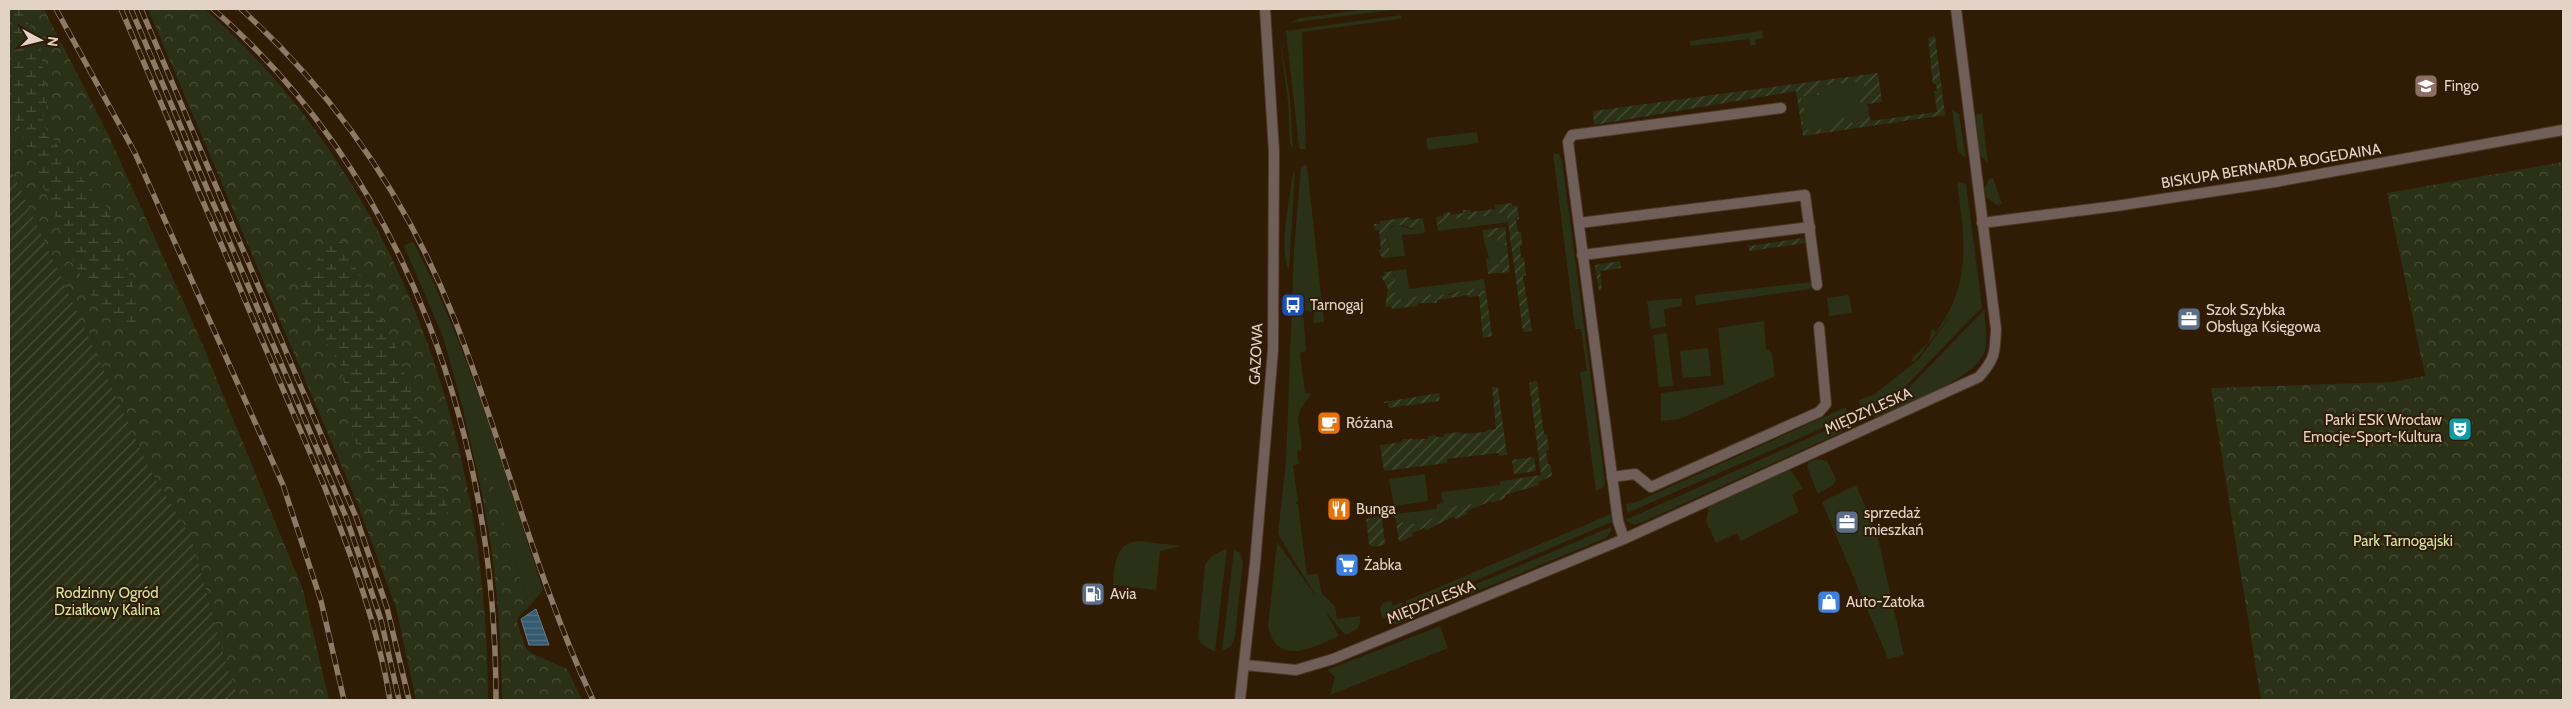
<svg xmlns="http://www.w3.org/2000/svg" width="2572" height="709" font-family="Cabin,sans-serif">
<defs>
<pattern id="forest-crowns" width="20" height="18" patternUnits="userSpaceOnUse" patternTransform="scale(1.25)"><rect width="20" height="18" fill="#2a3117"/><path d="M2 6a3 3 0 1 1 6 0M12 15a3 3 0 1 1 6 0" fill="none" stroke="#494e37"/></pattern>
<pattern id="wetland-marsh" width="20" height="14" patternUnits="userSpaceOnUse" patternTransform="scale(1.25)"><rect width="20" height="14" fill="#2a3117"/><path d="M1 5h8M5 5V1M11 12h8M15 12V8" fill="none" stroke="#494e37"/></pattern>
<pattern id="garden-furrows" width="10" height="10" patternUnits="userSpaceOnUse" patternTransform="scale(1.25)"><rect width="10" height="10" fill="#2a3117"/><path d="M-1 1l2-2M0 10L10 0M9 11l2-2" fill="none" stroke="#494e37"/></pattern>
<pattern id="water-rules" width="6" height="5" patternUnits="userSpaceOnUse" patternTransform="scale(1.25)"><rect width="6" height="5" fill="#355b71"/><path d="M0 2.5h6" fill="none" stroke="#527284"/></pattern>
</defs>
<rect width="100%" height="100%" fill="#301b05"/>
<g fill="#2a3117">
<polygon points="1368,9 1399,9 1290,23 1300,18"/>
<polygon points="1401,15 1401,19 1302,32 1306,149 1301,149 1299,147 1286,31"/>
<polygon points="1762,31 1763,38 1755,40 1756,45 1750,45 1749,39 1690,46 1690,41"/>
<polygon points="1279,33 1290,98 1293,149 1290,144 1288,101"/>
<polygon points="1858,82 1867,88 1858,101 1868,108 1869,115 1854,124 1833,120 1834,128 1817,131 1804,129 1803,119 1806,111 1801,103 1801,96 1819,95 1817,89 1826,85"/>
<polygon points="1952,109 1959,114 1966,158 1958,152"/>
<polygon points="1982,113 1988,163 1979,154 1976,114"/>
<polygon points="1477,132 1478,143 1428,150 1426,138"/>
<polygon points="1553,153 1559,154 1562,161 1605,483 1603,488 1596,491 1580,372 1587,371 1581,329 1575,329"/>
<path d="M1307,165L1324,322L1313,323L1314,312L1303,311L1306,351L1300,353L1305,393L1311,394L1300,410L1298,418L1302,450L1297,451L1299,464L1293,465L1298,501L1295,504H1298L1307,575L1318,574L1322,594L1335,606L1337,619L1360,616C1361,629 1356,630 1345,635L1326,612L1339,636C1314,647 1276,668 1268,626L1277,542L1317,598L1278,534L1286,461L1294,250L1301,166Z"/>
<path d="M1295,171L1289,270C1278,250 1290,201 1292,178Z"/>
<polygon points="1993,178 2002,204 1999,204 2000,207 1987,198 1984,190 1989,179"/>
<path d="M1957,181L1966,184L1982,307L1897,395L1861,411L1859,400L1875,394L1919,359L1954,311L1965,273L1954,311L1914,362L1911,359L1929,342L1932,328L1936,332C1973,282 1964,238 1957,181Z"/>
<polygon points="1497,213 1507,215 1509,222 1438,231 1437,225 1450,218 1470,220"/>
<polygon points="1395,224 1411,229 1424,226 1425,233 1402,235 1405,256 1392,257 1386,233"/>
<polygon points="1497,236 1498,246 1507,245 1508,254 1499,255 1500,264 1487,266 1486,259 1489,258 1483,238"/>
<path d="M413,241C470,351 504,472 543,590L529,607L490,478L479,480L462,405L443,337L404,246Z"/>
<polygon points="1406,269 1409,289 1484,279 1486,291 1467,288 1443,296 1426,294 1401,300 1393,291 1395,277 1393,271"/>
<polygon points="1811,282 1811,289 1696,305 1695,295"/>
<polygon points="1849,295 1852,313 1829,316 1827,298"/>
<polygon points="1682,298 1682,306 1664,309 1666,327 1651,329 1647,301"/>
<path d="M1985,309C1983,320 1989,337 1985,350C1977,380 1903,404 1876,417L1865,414L1901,396Z"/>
<polygon points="1764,321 1766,349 1769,349 1772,354 1775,376 1680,419 1661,421 1661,393 1724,385 1718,328"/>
<polygon points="1667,333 1673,386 1659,387 1653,335"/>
<polygon points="1708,348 1711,376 1683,378 1680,351"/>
<polygon points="1846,407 1848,417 1627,513 1626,504 1634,503"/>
<polygon points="1847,421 1842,432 1645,521 1634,525 1625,520"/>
<polygon points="1818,459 1827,461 1836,479 1834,484 1818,494 1807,467 1808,462"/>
<polygon points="1790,470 1803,488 1792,495 1799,512 1741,541 1737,533 1716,543 1706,521 1709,507"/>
<polygon points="1425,474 1428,501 1394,506 1389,479"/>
<polygon points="1515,479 1515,486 1511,489 1471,504 1449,507 1425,523 1404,524 1395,514 1437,509 1437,504 1443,503 1441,492 1500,485 1500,481"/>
<polygon points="1856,485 1877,534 1904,655 1888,659 1822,502"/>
<polygon points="1611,514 1612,522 1609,523 1409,609 1406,608 1406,601"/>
<polygon points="1611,527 1611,531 1606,538 1400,623 1391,625 1386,622"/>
<path d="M1139,541L1181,546L1160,551L1156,590L1113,585C1115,566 1114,543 1139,541Z"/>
<polygon points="1227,548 1215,652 1201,644 1198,638 1205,565 1212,556"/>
<polygon points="1234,549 1240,553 1243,561 1235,637 1231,646 1222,651"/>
<polygon points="1391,601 1393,606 1402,602 1403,609 1401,612 1382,619 1380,608 1383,603"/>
<polygon points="1440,626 1448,648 1330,695 1335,677 1327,670"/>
</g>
<g fill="url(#forest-crowns)">
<polygon points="9,9 44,9 109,136 202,343 303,590 329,700 239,700 228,670 191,537 150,470 12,175 9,165"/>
<path d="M148,9H205C401,181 488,445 488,700H416L396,608L356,500Z"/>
<polygon points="2563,162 2563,700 2261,700 2211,388 2392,382 2425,376 2387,193"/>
<path d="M490,477L529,607L519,616L517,622L526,648L531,653L567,669L582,700H502C501,625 495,554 479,480Z"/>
</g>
<g fill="url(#wetland-marsh)">
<polygon points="9,9 20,9 40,44 47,101 42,123 70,164 109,210 135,292 137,326 129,336 91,296 72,258 9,102"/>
<path d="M329,239L342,241L396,347L417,411L419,429L443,490L449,511L437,521L398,519L353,438L350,410L340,364L314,323L304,315L297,281C310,262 320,263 329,239Z"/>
</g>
<g fill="url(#garden-furrows)">
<polygon points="1935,36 1945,115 1803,136 1796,91 1594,125 1593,111 1878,73 1882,102 1867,104 1868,108 1858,101 1867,88 1858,82 1826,85 1817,89 1820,95 1801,96 1801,103 1806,111 1803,119 1804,129 1816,131 1820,128 1822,130 1834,128 1833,120 1845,118 1854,124 1869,115 1871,121 1937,112 1934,91 1937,91 1936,84 1933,84 1928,38"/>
<polygon points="9,165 150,470 191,537 228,670 239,700 9,700"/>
<polygon points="1512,203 1512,206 1517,205 1519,219 1516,220 1518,232 1521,232 1522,246 1520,246 1521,258 1524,257 1526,275 1523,276 1532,331 1523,332 1507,215 1497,213 1470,220 1450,218 1437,225 1436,217 1443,216 1443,213 1450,212 1450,215 1463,213 1463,210 1470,210 1470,212 1496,209 1495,205"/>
<path d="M1410,217L1411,220L1423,218L1424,226C1411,233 1403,221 1391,226L1386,237L1392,257L1382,258L1378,250L1381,249L1379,230L1375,231L1374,224H1380V221Z"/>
<polygon points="1505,227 1507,245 1498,246 1497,236 1483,238 1483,230"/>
<polygon points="1803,238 1807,243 1750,251 1747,244 1750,246"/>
<polygon points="1508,254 1510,272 1488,274 1487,266 1500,264 1499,255"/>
<polygon points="1620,261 1621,268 1600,271 1602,290 1599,291 1595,265"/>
<polygon points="1393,271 1395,279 1393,291 1401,300 1426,294 1449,295 1467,288 1486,291 1492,336 1483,338 1479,296 1469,297 1468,295 1437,300 1437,303 1418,303 1418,306 1392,309 1391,306 1385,307 1388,289 1381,276 1385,275 1384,272"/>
<polygon points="1537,381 1544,434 1547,435 1549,450 1546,451 1548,464 1551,465 1552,476 1538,482 1539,485 1505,495 1505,498 1492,503 1491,501 1467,511 1468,514 1455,519 1454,516 1425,531 1424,528 1412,533 1413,536 1399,542 1395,514 1404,524 1425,523 1449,507 1471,504 1488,495 1505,491 1515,485 1515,479 1541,475 1529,383"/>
<polygon points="1492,387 1498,387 1507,455 1499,456 1499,453 1447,459 1447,463 1384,471 1380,445 1402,442 1402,439 1428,439 1428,436 1436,435 1437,437 1444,437 1444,434 1460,432 1461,434 1485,432 1486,430 1496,429"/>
<polygon points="1440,393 1439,401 1389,408 1388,403 1384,403 1384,402"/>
<polygon points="1534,457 1536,471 1514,474 1512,460"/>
<polygon points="1382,516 1385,545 1372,547 1369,544 1366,519"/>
</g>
<polygon fill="url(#water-rules)" stroke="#697f8a" points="536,609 549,645 529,645 521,619"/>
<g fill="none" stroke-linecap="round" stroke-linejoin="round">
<g stroke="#4c3824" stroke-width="12">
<g id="minor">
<polyline points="1579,223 1805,195 1817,285"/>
<polyline points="1982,223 2116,206 2275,182 2563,130"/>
<polyline points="1582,255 1810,227"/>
<polyline points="1612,477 1635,474 1651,487 1819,412 1826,404 1819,327"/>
<polyline points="1624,539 1618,521 1568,142 1572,135 1781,108"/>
<path d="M1245,665L1296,670L1333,659L1624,539L1979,377C1995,359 1995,353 1996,329L1956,9"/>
</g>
</g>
<g stroke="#4c3824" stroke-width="12">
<polyline id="tertiary" points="1240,700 1255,564 1273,350 1274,152 1265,9"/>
</g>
<use href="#minor" stroke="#705f58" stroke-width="10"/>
<use href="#tertiary" stroke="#705f58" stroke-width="10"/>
<g stroke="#8c7a69" stroke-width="5.5">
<g id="rail">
<polyline points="56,9 135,153 283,485 321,601 344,700"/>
<path d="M121,9L325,488C352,557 378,627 390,700"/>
<polyline points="131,9 346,517 381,620 399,700"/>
<polyline points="141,9 356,517 387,608 409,700"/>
<path d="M213,9C410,180 496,444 496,700"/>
<path d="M241,9C336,95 407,199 454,318C504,444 535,577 593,700"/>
</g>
</g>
<use href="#rail" stroke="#301b05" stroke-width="4" stroke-dasharray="11" stroke-linecap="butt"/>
</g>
<defs>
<g id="school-square" transform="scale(1.25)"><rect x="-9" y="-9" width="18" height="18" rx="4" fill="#8d6e63" stroke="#301b05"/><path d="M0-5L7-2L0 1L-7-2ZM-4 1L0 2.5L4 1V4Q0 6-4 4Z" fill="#fff"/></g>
<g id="bus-square" transform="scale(1.25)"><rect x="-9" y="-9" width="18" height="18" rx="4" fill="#1a4fb4" stroke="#301b05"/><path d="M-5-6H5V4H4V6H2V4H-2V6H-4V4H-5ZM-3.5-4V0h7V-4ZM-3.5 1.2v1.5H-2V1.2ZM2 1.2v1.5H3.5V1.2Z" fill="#fff"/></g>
<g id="office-square" transform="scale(1.25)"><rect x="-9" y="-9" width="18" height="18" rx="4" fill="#5c6f8a" stroke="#301b05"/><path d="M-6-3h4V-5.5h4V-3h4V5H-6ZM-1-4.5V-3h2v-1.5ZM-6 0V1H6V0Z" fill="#fff"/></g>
<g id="cafe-square" transform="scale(1.25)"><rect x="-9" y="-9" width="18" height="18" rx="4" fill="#e8710a" stroke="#301b05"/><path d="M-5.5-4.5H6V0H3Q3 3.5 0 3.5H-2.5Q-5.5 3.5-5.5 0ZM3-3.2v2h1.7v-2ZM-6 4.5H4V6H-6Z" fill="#fff"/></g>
<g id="theatre-square" transform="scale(1.25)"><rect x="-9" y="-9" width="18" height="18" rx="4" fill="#0f9aa8" stroke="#301b05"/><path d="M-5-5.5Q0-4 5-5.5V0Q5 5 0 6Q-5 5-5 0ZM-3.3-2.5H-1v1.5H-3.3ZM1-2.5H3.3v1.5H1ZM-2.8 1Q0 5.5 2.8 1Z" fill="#fff"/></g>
<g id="restaurant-square" transform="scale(1.25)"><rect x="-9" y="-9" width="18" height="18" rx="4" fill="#e8710a" stroke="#301b05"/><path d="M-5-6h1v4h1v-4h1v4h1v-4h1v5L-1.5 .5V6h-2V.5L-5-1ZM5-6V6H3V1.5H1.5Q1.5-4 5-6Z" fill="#fff"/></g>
<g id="supermarket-square" transform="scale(1.25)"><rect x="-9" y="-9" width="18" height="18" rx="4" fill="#3f7fe0" stroke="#301b05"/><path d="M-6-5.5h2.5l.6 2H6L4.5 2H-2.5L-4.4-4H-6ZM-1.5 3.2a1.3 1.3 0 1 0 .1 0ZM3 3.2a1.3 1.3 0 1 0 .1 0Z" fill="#fff"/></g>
<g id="fuel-square" transform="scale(1.25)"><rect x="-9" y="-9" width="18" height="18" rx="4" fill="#5c6f8a" stroke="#301b05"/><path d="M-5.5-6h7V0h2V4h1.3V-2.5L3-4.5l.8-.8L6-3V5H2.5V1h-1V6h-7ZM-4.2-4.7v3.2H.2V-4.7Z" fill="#fff"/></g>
<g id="shop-square" transform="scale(1.25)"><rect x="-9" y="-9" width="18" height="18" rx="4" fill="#3f7fe0" stroke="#301b05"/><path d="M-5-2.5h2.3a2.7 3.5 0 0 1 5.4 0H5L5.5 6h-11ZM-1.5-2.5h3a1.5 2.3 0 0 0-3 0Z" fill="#fff"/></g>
</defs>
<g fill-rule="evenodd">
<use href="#school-square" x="2426" y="86"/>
<use href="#bus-square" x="1293" y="305"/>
<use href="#office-square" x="2189" y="319"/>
<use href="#cafe-square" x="1329" y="423"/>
<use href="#theatre-square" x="2460" y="429"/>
<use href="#restaurant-square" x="1339" y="509"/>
<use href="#office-square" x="1847" y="522"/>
<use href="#supermarket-square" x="1347" y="565"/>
<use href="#fuel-square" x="1093" y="594"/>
<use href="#shop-square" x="1829" y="602"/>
</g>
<g text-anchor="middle" stroke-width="4" stroke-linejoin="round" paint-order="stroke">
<g font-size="15" fill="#e2d3c6" stroke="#301b05" text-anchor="start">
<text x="2444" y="91">Fingo</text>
<text x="1310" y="310">Tarnogaj</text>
<text x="2206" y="315">Szok Szybka<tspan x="2206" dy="17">Obsługa Księgowa</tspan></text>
<text x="2442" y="425" text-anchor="end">Parki ESK Wrocław<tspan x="2442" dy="17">Emocje-Sport-Kultura</tspan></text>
<text x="1346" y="428">Różana</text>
<text x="1356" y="514">Bunga</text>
<text x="1864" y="518">sprzedaż<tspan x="1864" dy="17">mieszkań</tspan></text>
<text x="1364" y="570">Żabka</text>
<text x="1110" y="599">Avia</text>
<text x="1846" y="607">Auto-Zatoka</text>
</g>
<g font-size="15" fill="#e2d3c6" stroke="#301b05">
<text transform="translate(2271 166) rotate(-9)" y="5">BISKUPA BERNARDA BOGEDAINA</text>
<text transform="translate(1256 354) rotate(-87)" y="5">GAZOWA</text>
<text transform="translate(1868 411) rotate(-24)" y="5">MIĘDZYLESKA</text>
<text transform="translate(1431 602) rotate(-22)" y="5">MIĘDZYLESKA</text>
</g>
<g font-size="15" fill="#d3e5a5" stroke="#301b05">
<text x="2403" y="546">Park Tarnogajski</text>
<text x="107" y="598">Rodzinny Ogród<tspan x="107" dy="17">Działkowy Kalina</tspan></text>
</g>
</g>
<rect width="2572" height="709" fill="none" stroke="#e2d3c6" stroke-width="20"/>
<g transform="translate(40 40) rotate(97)" stroke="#301b05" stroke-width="4" paint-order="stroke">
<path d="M0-4L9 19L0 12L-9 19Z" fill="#e2d3c6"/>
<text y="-8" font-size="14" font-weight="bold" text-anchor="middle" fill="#e2d3c6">N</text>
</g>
</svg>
